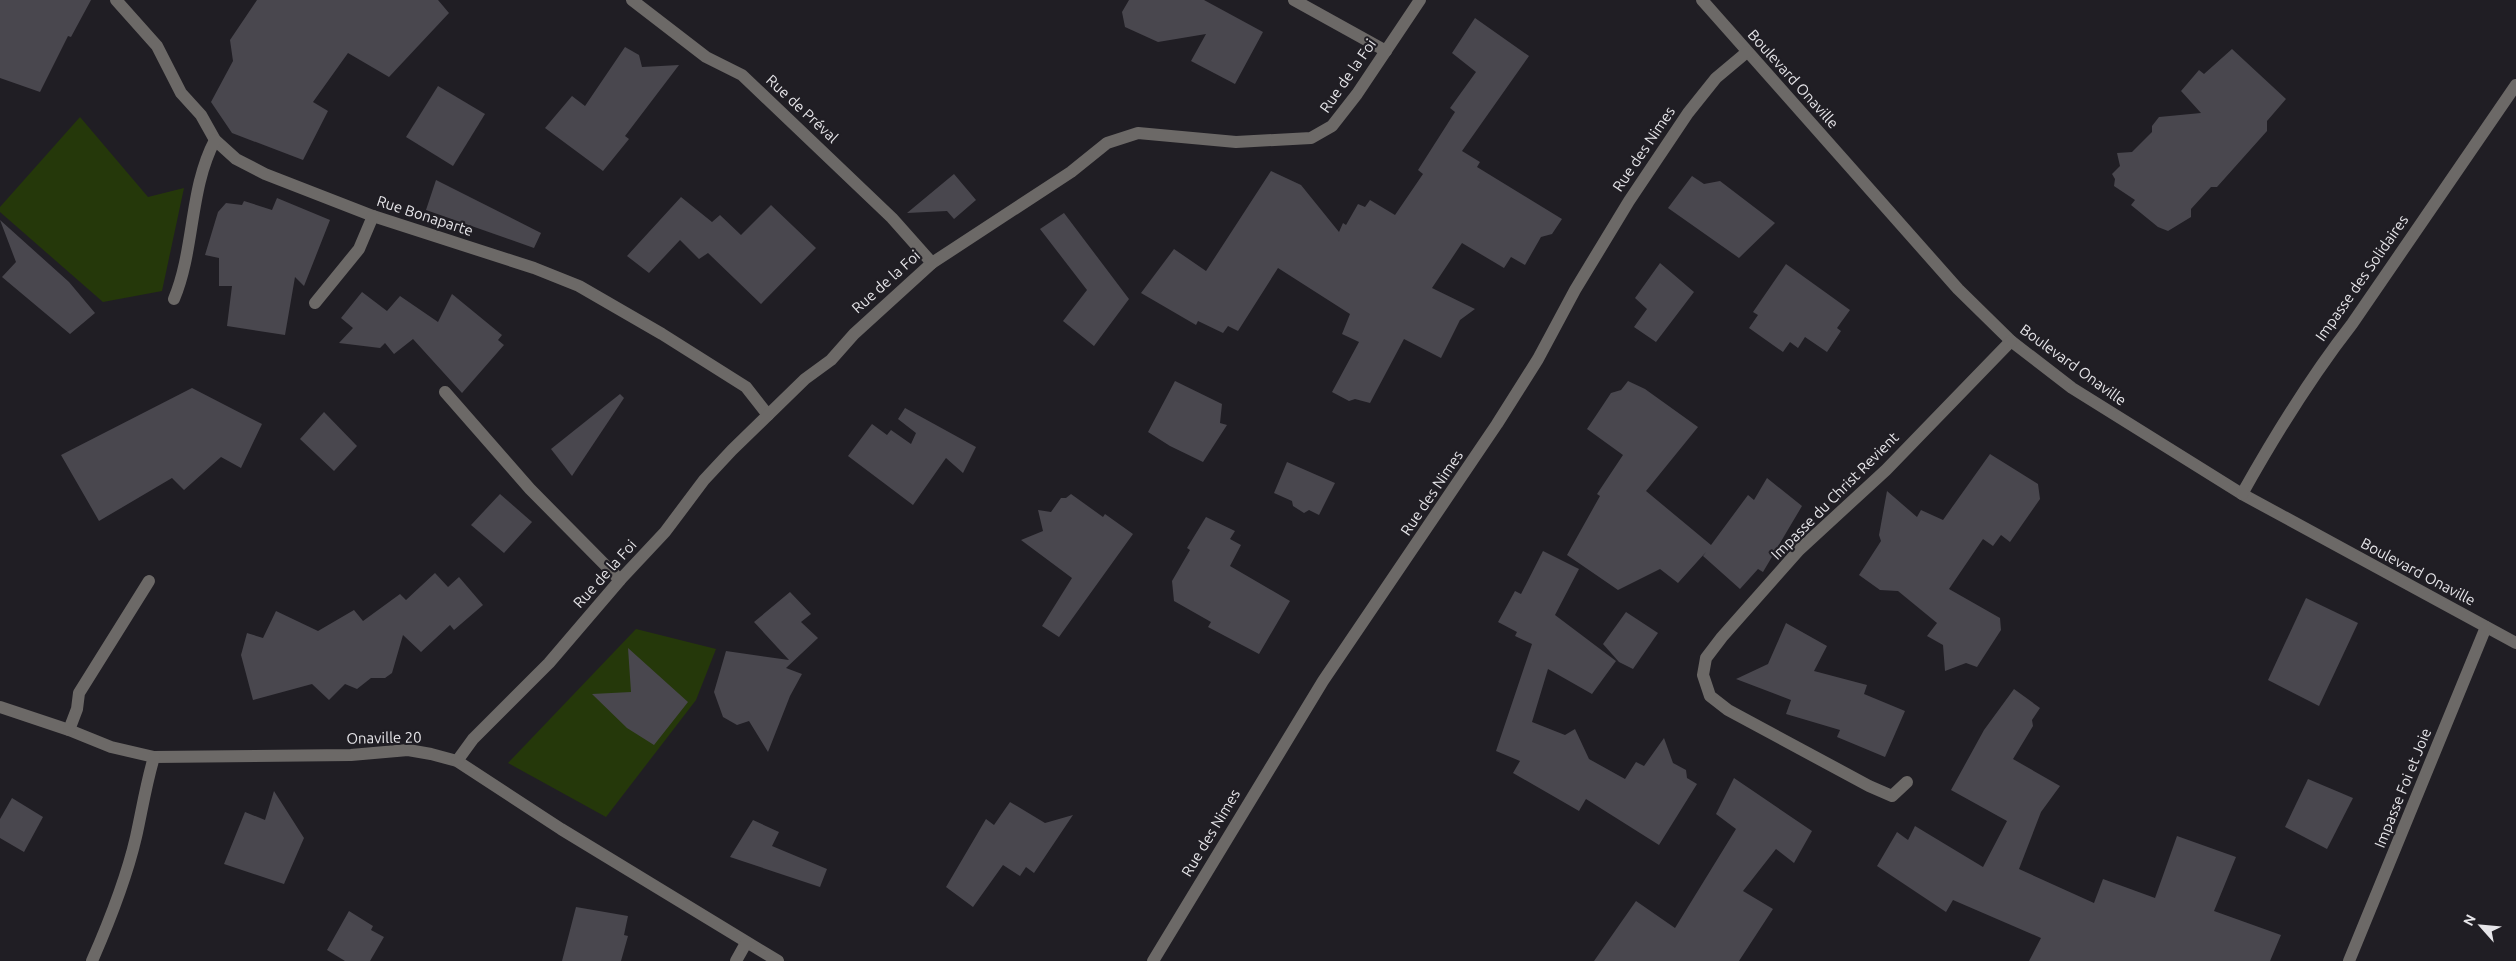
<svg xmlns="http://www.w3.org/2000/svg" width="2516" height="961" font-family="Ubuntu,sans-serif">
<rect width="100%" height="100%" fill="#201e24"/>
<g fill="#25380a">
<polygon points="80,117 148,197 184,188 162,291 103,302 0,212 0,207"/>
<polygon points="636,629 716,649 696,700 606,817 508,763"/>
</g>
<g fill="#49474e">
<polygon points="0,0 91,0 71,37 68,36 40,92 0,78"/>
<polygon points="257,0 438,0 449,13 389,77 348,53 313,102 328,111 303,160 232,133 211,102 233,61 230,40"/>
<polygon points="1129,0 1204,0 1263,32 1235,84 1191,61 1206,34 1158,42 1125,27 1122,12"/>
<polygon points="1475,18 1529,56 1462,151 1480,162 1477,167 1562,219 1552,234 1541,237 1525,265 1511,257 1504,268 1462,243 1432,288 1475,309 1460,320 1441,358 1404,339 1370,403 1355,399 1349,401 1332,392 1359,342 1342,334 1350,314 1278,268 1238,331 1228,326 1223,333 1198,321 1196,325 1141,293 1174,249 1206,271 1271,171 1301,185 1339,232 1343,223 1346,225 1358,204 1365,207 1370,200 1395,215 1423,174 1418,170 1455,112 1450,108 1476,72 1452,53"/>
<polygon points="625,47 639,55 642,67 679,65 625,136 629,139 603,171 545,128 572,96 585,106"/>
<polygon points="2232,49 2286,99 2267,121 2267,131 2217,187 2211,187 2191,209 2191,217 2168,231 2158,227 2131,205 2135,200 2114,186 2115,179 2112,174 2120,166 2117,153 2132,152 2152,132 2152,126 2159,117 2201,113 2181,91 2199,70 2204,74"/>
<polygon points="438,86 485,114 453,166 406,137"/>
<polygon points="954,174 976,200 954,219 947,211 907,213"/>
<polygon points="1692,176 1704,184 1720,181 1775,223 1739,258 1668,208"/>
<polygon points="436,180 541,233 534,248 426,210"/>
<polygon points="681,197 712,222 720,215 741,235 771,205 816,248 761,304 708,253 699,259 680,240 649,273 627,256"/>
<polygon points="277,198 330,220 304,286 295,277 285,335 227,326 232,286 219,286 219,258 205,255 218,212 226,203 242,205 244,201 272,210"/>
<polygon points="1064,213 1129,299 1094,346 1063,321 1087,290 1040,229"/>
<polygon points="0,220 69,282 95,313 70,334 2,277 16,262"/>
<polygon points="1660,263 1694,292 1656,342 1634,327 1647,309 1635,298"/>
<polygon points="1786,264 1850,310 1837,328 1841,331 1827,352 1805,337 1798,348 1790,342 1783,352 1749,328 1758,315 1753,312"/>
<polygon points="362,292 387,311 400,296 438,322 452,294 502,335 498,340 504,345 462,393 413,339 394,354 385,343 380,348 339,343 353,328 341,318"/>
<polygon points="1175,381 1222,404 1220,423 1227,425 1203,462 1170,446 1148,432"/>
<polygon points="1628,381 1645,389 1698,427 1646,491 1711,545 1748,495 1754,500 1767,478 1802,506 1763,572 1758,569 1740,589 1703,556 1706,552 1678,583 1660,569 1618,590 1567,555 1600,496 1597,494 1623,455 1587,429 1611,393 1621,390"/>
<polygon points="192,388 262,424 241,468 221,457 184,490 172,478 99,521 61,455"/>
<polygon points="620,394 624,398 572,476 551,449"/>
<polygon points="905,408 976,447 963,473 946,458 913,505 848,456 872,424 887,435 891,430 911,444 916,433 898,419"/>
<polygon points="324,412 357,446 334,471 300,439"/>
<polygon points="1990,454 2038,484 2040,499 2010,542 2001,535 1993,546 1983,539 1949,589 2000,618 2001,630 1977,667 1966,663 1945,671 1943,645 1927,636 1937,623 1898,591 1880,590 1859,575 1881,541 1879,535 1887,491 1917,517 1921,510 1943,520"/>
<polygon points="1287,462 1335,483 1319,515 1309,510 1304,513 1293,506 1292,501 1274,493"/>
<polygon points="500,494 532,522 504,553 471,525"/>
<polygon points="1071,494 1103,517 1105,514 1133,534 1059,637 1042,626 1072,578 1021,540 1043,531 1038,510 1051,512 1061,498 1066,498"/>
<polygon points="1206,517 1235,531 1230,539 1241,545 1230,566 1290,601 1259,654 1208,627 1211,622 1174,601 1172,581 1190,550 1187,548"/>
<polygon points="1543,551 1579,569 1555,615 1616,661 1592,694 1548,669 1532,722 1565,735 1575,729 1589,759 1625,779 1636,762 1644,766 1664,738 1673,763 1686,770 1687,778 1697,784 1659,845 1586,799 1579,811 1513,773 1520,761 1496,751 1532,644 1515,636 1517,632 1498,622 1515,591 1521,594"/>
<polygon points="435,573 448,587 459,577 483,605 454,630 450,625 421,652 403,635 392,673 385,678 371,678 357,689 345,684 329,700 312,684 253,700 241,655 247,633 263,638 276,611 318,631 354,610 363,621 400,594 406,600"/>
<polygon points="790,592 811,614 801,622 818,638 786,668 802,674 790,696 768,752 749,721 737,725 723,717 714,692 726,651 789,660 754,622"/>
<polygon points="2306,598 2358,623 2319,706 2268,680"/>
<polygon points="1626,612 1658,633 1633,669 1619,662 1603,644"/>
<polygon points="1786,623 1827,646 1814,671 1867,685 1864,694 1905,711 1885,757 1837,737 1840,730 1786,714 1791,700 1736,679 1768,664"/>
<polygon points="628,648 688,702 654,745 627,728 592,694 631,692"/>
<polygon points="2014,689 2040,708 2032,720 2033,726 2013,759 2060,786 2041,812 2019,869 2094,903 2103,879 2155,898 2177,836 2236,857 2214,911 2281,935 2270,961 2029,961 2041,938 1953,900 1946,912 1877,866 1897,832 1908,840 1915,826 1983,867 2007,821 1951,790 1984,730"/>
<polygon points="1734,778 1812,831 1794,863 1776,849 1743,891 1773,909 1739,961 1594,961 1636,901 1675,928 1736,829 1716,814"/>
<polygon points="2308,779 2353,798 2327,849 2285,827"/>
<polygon points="274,791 304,838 284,884 224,864 245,812 265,820"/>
<polygon points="12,798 43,817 24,852 0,838 0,819"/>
<polygon points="1010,802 1045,823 1073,815 1034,873 1026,867 1020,876 1003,865 973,907 946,887 986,819 994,825"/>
<polygon points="753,820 779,832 772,846 827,869 820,887 730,857"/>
<polygon points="576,907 628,916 624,935 628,936 621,961 562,961"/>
<polygon points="349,911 373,926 371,930 384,937 370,961 345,961 327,950"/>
</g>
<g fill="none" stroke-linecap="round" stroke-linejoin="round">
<g stroke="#6c6967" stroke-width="12">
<polyline points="116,0 157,46 181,93 201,115 215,140 236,159 265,174 373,216 534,268 579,286 662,334 746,387 768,415"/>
<polyline points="632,0 706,57 742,75 892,218 932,263"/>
<polyline points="1294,0 1386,51"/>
<polyline points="1702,0 1958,289 2011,341 2072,388 2242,494 2516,643"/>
<path d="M174,299C195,249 189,189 215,140"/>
<polyline points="315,303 359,249 373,216"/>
<polyline points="445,392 530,489 620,580"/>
<path d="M2242,494C2275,435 2310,378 2352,324L2516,85"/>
<polyline points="0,707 69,730 111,747 154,757 351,755 408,750 431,754 457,761 561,829 778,961"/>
<polyline points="69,730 77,709 79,693 149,581"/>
<polyline points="457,761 473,739 549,663 620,580 665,532 704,480 732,450 805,379 831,360 854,334 932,263 1071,172 1107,143 1138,133 1236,142 1311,138 1332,126 1357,94 1420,0"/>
<polyline points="1907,782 1892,796 1869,786 1728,710 1710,696 1703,675 1706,658 1722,637 1799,550 1886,470 2011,341"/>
<path d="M92,961C110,920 126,880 136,837C142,810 146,784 154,757"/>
<polyline points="736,961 746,943"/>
<polyline points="1153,961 1323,681 1497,424 1538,359 1575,290 1629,201 1688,113 1716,78 1747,52"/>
<polyline points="2349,961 2486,627"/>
</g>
</g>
<g text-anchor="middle" stroke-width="4.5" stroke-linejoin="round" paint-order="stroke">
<g font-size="15" fill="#e6e5e9" stroke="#201e24">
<text transform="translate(1348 76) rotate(-55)" y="5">Rue de la Foi</text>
<text transform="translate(1793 79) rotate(48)" y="5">Boulevard Onaville</text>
<text transform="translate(802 109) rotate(43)" y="5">Rue de Préval</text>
<text transform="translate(1644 149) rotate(-56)" y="5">Rue des Nimes</text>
<text transform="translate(425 216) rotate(18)" y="5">Rue Bonaparte</text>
<text transform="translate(2362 278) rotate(-55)" y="5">Impasse des Solidaires</text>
<text transform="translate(886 282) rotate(-42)" y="5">Rue de la Foi</text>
<text transform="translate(2073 365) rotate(36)" y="5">Boulevard Onaville</text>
<text transform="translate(1432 493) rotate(-56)" y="5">Rue des Nimes</text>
<text transform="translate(1835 496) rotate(-45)" y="5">Impasse du Christ Revient</text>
<text transform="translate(2418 572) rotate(28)" y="5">Boulevard Onaville</text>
<text transform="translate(605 574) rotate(-48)" y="5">Rue de la Foi</text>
<text transform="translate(384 738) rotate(-1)" y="5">Onaville 20</text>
<text transform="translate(2403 788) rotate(-68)" y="5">Impasse Foi et Joie</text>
<text transform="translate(1211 833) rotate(-59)" y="5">Rue des Nimes</text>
</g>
</g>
<g transform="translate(2481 926) rotate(297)" stroke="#201e24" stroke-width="4" paint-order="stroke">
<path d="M0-4L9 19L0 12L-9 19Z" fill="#e6e5e9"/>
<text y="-8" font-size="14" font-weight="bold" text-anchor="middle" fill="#e6e5e9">N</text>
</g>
</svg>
